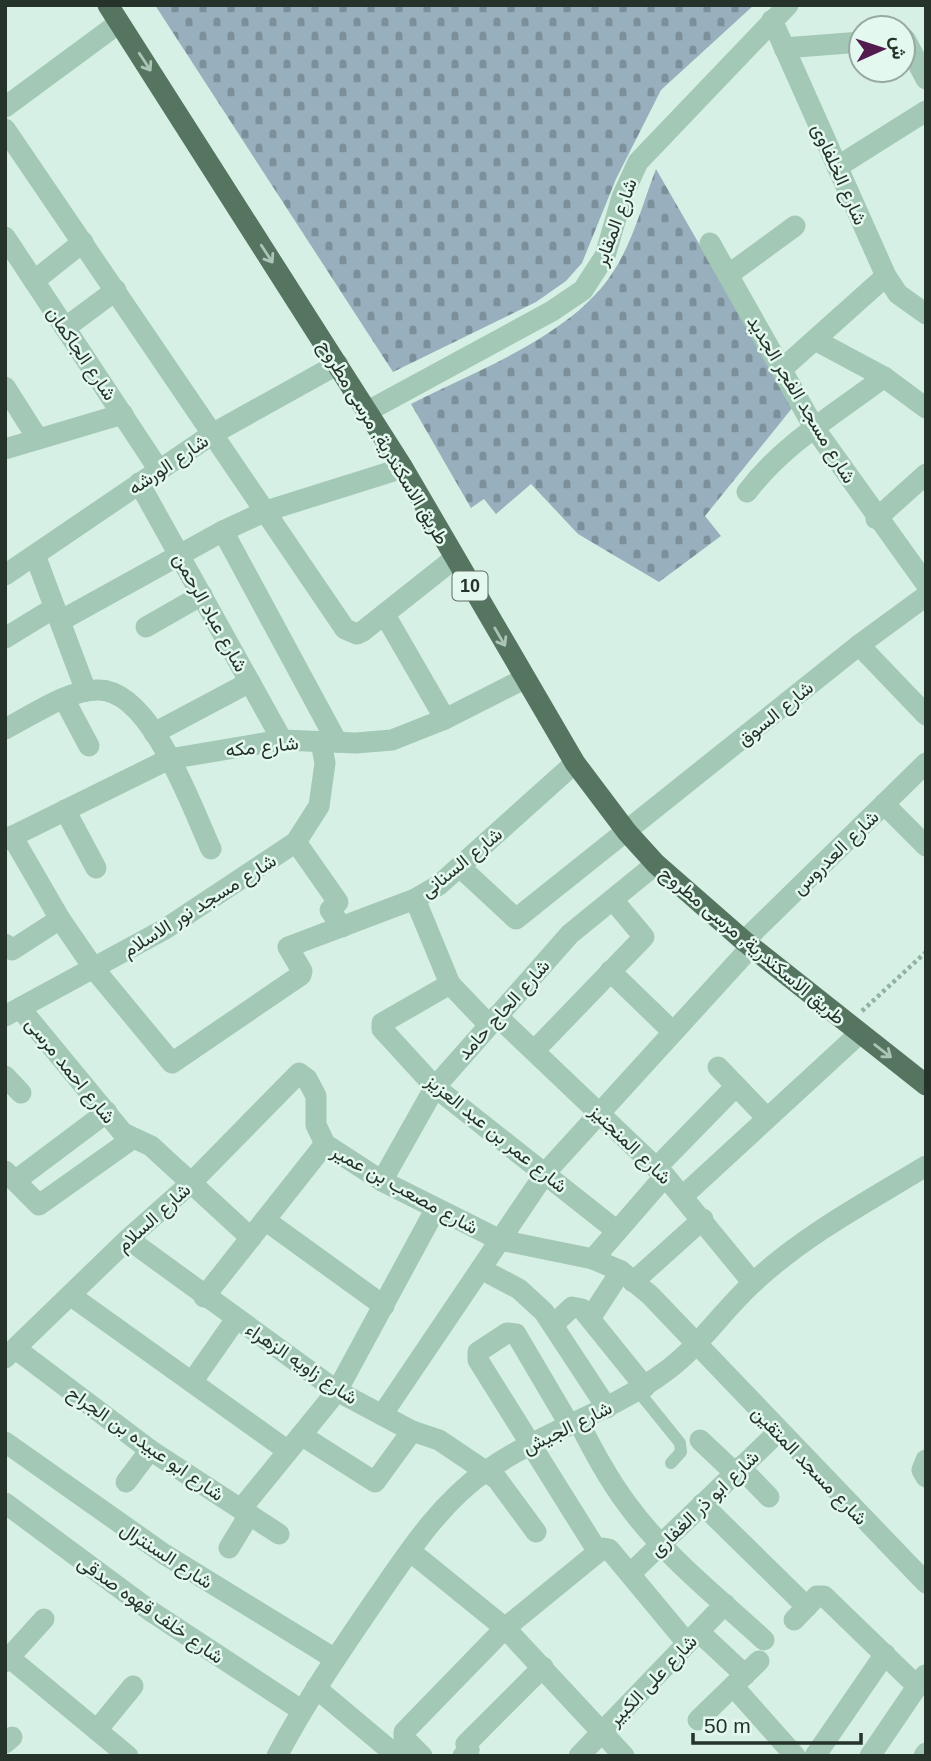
<svg xmlns="http://www.w3.org/2000/svg" width="931" height="1761" font-family="Arial,Vazirmatn,sans-serif">
<defs>
<pattern id="cemetery-stones" width="16" height="16" patternUnits="userSpaceOnUse" patternTransform="scale(1.75)"><rect width="16" height="16" fill="#98b0be"/><path d="M2 7V4a2 2 0 0 1 4 0v3zM10 15v-3a2 2 0 0 1 4 0v3z" fill="#7c909b"/></pattern>
</defs>
<rect width="100%" height="100%" fill="#d7f0e5"/>
<g fill="url(#cemetery-stones)">
<polygon points="155,5 754,5 661,90 616,179 582,263 566,281 536,302 393,372"/>
<path d="M656,169L793,407L705,516L721,536L659,582L578,534L531,484L496,514L484,499L471,508L411,404C475,371 566,338 609,278C632,246 642,205 656,169Z"/>
</g>
<g fill="none" stroke-linecap="round" stroke-linejoin="round">
<polyline stroke="#8eb39f" stroke-width="4.5" stroke-dasharray="3.5 3.5" stroke-linecap="butt" points="862,1011 926,952"/>
<polyline stroke="#a3c8b5" stroke-width="12" points="638,1391 680,1443 681,1452 671,1463"/>
<g stroke="#a3c8b5" stroke-width="21">
<polyline points="772,20 886,276 898,294 926,314"/>
<polyline points="905,39 926,79"/>
<polyline points="784,48 861,42"/>
<polyline points="5,107 119,23"/>
<polyline points="5,129 345,629 357,634 363,631 455,558"/>
<polyline points="837,167 926,111"/>
<polyline points="5,237 159,470"/>
<polyline points="710,243 815,429 926,584"/>
<polyline points="728,275 795,226"/>
<polyline points="34,281 83,242"/>
<polyline points="65,328 116,290"/>
<polyline points="815,340 884,377 926,408"/>
<polyline points="782,369 886,276"/>
<polyline points="5,387 38,439"/>
<polyline points="368,411 552,311 583,290 605,256 622,197 638,162 788,5"/>
<polyline points="5,449 123,414"/>
<polyline points="139,483 282,740"/>
<path d="M747,492C783,444 837,413 884,377"/>
<polyline points="876,519 926,474"/>
<polyline points="223,531 337,742"/>
<polyline points="35,555 86,691"/>
<polyline points="5,575 214,433 338,364"/>
<polyline points="385,615 445,719"/>
<polyline points="60,621 223,531 266,511 403,468"/>
<polyline points="146,627 202,595"/>
<polyline points="5,638 54,608"/>
<polyline points="859,645 926,715"/>
<polyline points="64,699 89,746"/>
<path d="M5,729C33,715 67,690 98,690C151,689 192,808 211,849"/>
<polyline points="154,733 250,682"/>
<polyline points="884,804 926,846"/>
<polyline points="65,810 96,868"/>
<polyline points="12,836 60,919 95,970 172,1063 301,975 302,971 288,947 415,899 439,885 575,763"/>
<polyline points="5,840 169,759 282,740 356,743 392,740 445,719 524,679"/>
<polyline points="296,842 338,902 330,910 342,927"/>
<polyline points="460,867 516,919 859,645 926,596"/>
<polyline points="415,899 450,984 489,1025"/>
<polyline points="744,941 926,763"/>
<polyline points="5,944 12,950 60,919"/>
<polyline points="610,971 673,1032"/>
<polyline points="450,984 382,1023 382,1029 435,1087 617,1231"/>
<polyline points="20,1008 123,1133 151,1146 251,1238"/>
<polyline points="5,1016 165,929 296,842 319,806 325,763 321,742"/>
<polyline points="497,1016 665,1176 753,1283"/>
<polyline points="534,1051 644,937 613,900"/>
<polyline points="718,1067 767,1118"/>
<polyline points="5,1076 21,1093"/>
<polyline points="656,1168 736,1086"/>
<polyline points="5,1171 39,1205 132,1139"/>
<polyline points="15,1181 107,1112"/>
<polyline points="382,1181 435,1087 570,934 656,864"/>
<polyline points="683,1196 860,1033"/>
<polyline points="265,1220 384,1306"/>
<polyline points="128,1239 337,1391 412,1431 439,1440 497,1479 536,1532"/>
<polyline points="593,1259 665,1176"/>
<polyline points="481,1269 519,1289 544,1312 607,1408"/>
<polyline points="633,1282 703,1219"/>
<polyline points="70,1295 288,1451"/>
<polyline points="204,1297 325,1144"/>
<polyline points="591,1317 621,1271"/>
<polyline points="553,1325 572,1307 582,1309 645,1387"/>
<polyline points="16,1349 150,1450 279,1534"/>
<polyline points="5,1358 128,1239 191,1183 299,1073 307,1079 316,1096 316,1125 325,1144 382,1181 500,1240 593,1259 621,1271 650,1295 926,1583"/>
<polyline points="192,1382 236,1319"/>
<polyline points="382,1415 546,1172 751,947"/>
<path d="M578,1421C593,1450 607,1477 627,1504C664,1555 717,1597 764,1640"/>
<polyline points="569,1424 516,1334 507,1333 478,1352 478,1360 598,1552"/>
<polyline points="301,1435 375,1482 412,1431"/>
<polyline points="700,1440 735,1473"/>
<polyline points="5,1442 164,1554 335,1659"/>
<polyline points="926,1460 922,1470 926,1477"/>
<polyline points="740,1467 769,1497"/>
<polyline points="126,1482 150,1450"/>
<polyline points="5,1503 152,1612 301,1710"/>
<polyline points="702,1504 807,1607"/>
<polyline points="241,1509 337,1391 435,1210"/>
<polyline points="229,1548 249,1515"/>
<polyline points="410,1551 505,1628 624,1756"/>
<polyline points="630,1574 778,1432"/>
<polyline points="794,1620 817,1596 824,1596 917,1686"/>
<polyline points="699,1632 745,1675"/>
<polyline points="5,1654 128,1756"/>
<polyline points="5,1662 44,1619"/>
<polyline points="733,1686 795,1756"/>
<polyline points="316,1688 397,1756"/>
<polyline points="698,1720 759,1661"/>
<polyline points="97,1730 133,1686"/>
<polyline points="5,1743 12,1737"/>
<path d="M277,1756C306,1701 341,1650 376,1599C408,1553 439,1504 486,1471C543,1431 610,1413 666,1371C700,1346 723,1310 755,1281C806,1234 867,1202 926,1166"/>
<polyline points="422,1756 404,1738 404,1732 505,1628 603,1548 609,1549 687,1643"/>
<polyline points="463,1756 469,1750 466,1744 543,1667"/>
<polyline points="579,1756 725,1604"/>
<polyline points="815,1756 885,1654"/>
<polyline points="870,1756 925,1675"/>
<polyline points="924,1756 926,1753"/>
</g>
<polyline stroke="#567561" stroke-width="21" points="108,5 403,468 575,763 627,832 656,864 744,941 926,1085"/>
</g>
<defs><path id="oneway-shaft" d="M-6 0H5M1.5-3L5.5 0L1.5 3" fill="none" stroke-width="1.6" stroke-linecap="round" stroke-linejoin="round" transform="scale(1.75)"/></defs>
<g stroke="#abc4b6">
<use href="#oneway-shaft" transform="translate(145 62) rotate(57)"/>
<use href="#oneway-shaft" transform="translate(267 254) rotate(57)"/>
<use href="#oneway-shaft" transform="translate(500 637) rotate(60)"/>
<use href="#oneway-shaft" transform="translate(883 1051) rotate(38)"/>
</g>
<g text-anchor="middle" stroke-width="5" stroke-linejoin="round" paint-order="stroke">
<rect fill="#e3f8ef" stroke="#5e6e65" stroke-width="2" x="452.5" y="571.5" width="35" height="29" rx="5"/>
<g font-size="18" font-weight="bold" fill="#25332a">
<text x="470" y="592">10</text>
</g>
<g font-size="19" fill="#25332a" stroke="#e3f8ef">
<text transform="translate(840 174) rotate(66)" y="7">شارع الخلفاوى</text>
<text transform="translate(615 222) rotate(-70)" y="7">شارع المقابر</text>
<text transform="translate(82 353) rotate(56)" y="7">شارع الجاكمان</text>
<text transform="translate(802 399) rotate(59)" y="7">شارع مسجد الفجر الجديد</text>
<text transform="translate(384 442) rotate(59)" y="7">طريق الاسكندرية, مرسى مطروح</text>
<text transform="translate(168 464) rotate(-34)" y="7">شارع الورشه</text>
<text transform="translate(211 612) rotate(61)" y="7">شارع عباد الرحمن</text>
<text transform="translate(775 713) rotate(-39)" y="7">شارع السوق</text>
<text transform="translate(262 746) rotate(-6)" y="7">شارع مكه</text>
<text transform="translate(835 852) rotate(-44)" y="7">شارع العدروس</text>
<text transform="translate(461 862) rotate(-39)" y="7">شارع السنانى</text>
<text transform="translate(199 905) rotate(-32)" y="7">شارع مسجد نور الاسلام</text>
<text transform="translate(753 945) rotate(40)" y="7">طريق الاسكندرية, مرسى مطروح</text>
<text transform="translate(503 1009) rotate(-48)" y="7">شارع الحاج حامد</text>
<text transform="translate(71 1070) rotate(51)" y="7">شارع احمد مرسى</text>
<text transform="translate(497 1133) rotate(39)" y="7">شارع عمر بن عبد العزيز</text>
<text transform="translate(631 1144) rotate(44)" y="7">شارع المنجنيز</text>
<text transform="translate(405 1189) rotate(29)" y="7">شارع مصعب بن عمير</text>
<text transform="translate(153 1217) rotate(-42)" y="7">شارع السلام</text>
<text transform="translate(302 1363) rotate(34)" y="7">شارع زاويه الزهراء</text>
<text transform="translate(567 1427) rotate(-26)" y="7">شارع الجيش</text>
<text transform="translate(146 1443) rotate(35)" y="7">شارع ابو عبيده بن الجراح</text>
<text transform="translate(810 1465) rotate(46)" y="7">شارع مسجد المتقين</text>
<text transform="translate(704 1503) rotate(-44)" y="7">شارع ابو ذر الغفارى</text>
<text transform="translate(167 1555) rotate(33)" y="7">شارع السنترال</text>
<text transform="translate(151 1609) rotate(35)" y="7">شارع خلف قهوه صدقى</text>
<text transform="translate(652 1680) rotate(-46)" y="7">شارع على الكبير</text>
</g>
</g>
<rect width="931" height="1761" fill="none" stroke="#25332a" stroke-width="14"/>
<g transform="translate(882 49) rotate(87)"><circle r="33" fill="#e3f8ef" stroke="#97a9a0" stroke-width="2"/>
<path d="M0-5L12 26L0 18L-12 26Z" fill="#531c4e"/>
<text y="-10" font-size="19" font-weight="bold" text-anchor="middle" fill="#25332a">ش</text>
</g>
<path d="M693 1733v10h168v-10" fill="none" stroke="#25332a" stroke-width="3.5"/>
<text x="704" y="1733" font-size="21" fill="#25332a" stroke="#e3f8ef" stroke-width="5" paint-order="stroke">50 m</text>
</svg>
